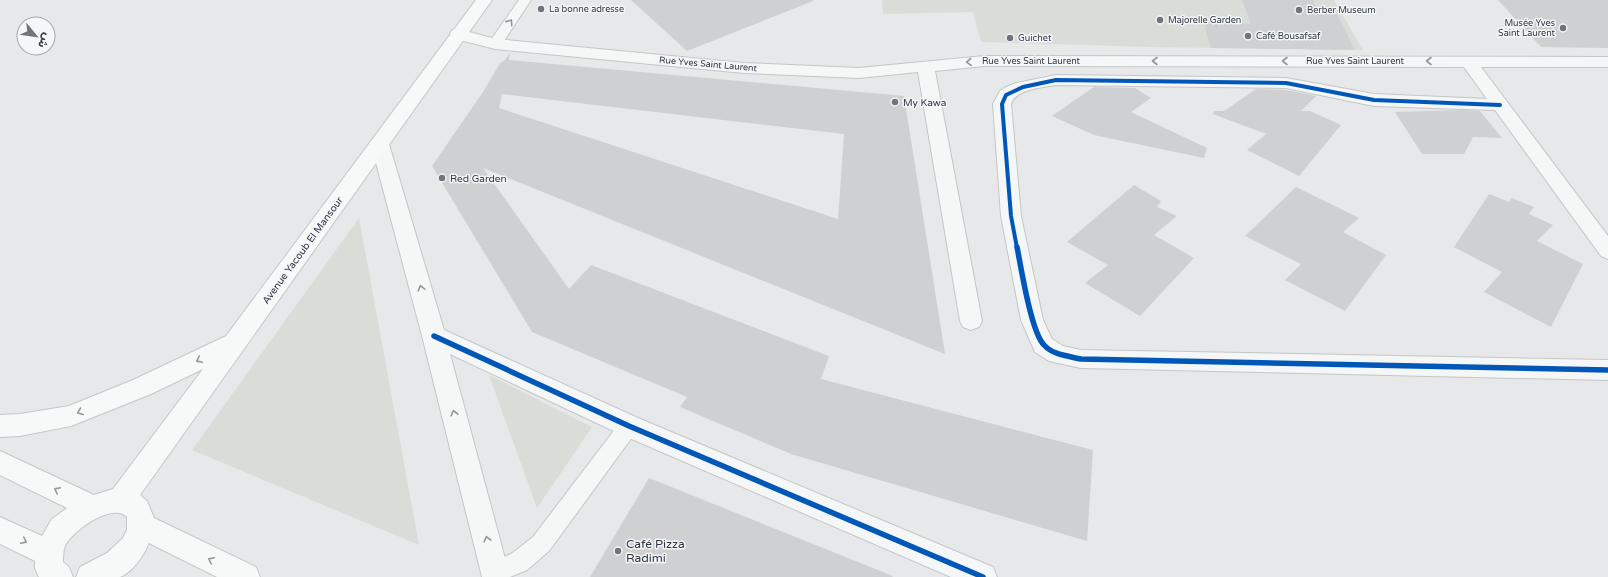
<svg xmlns="http://www.w3.org/2000/svg" width="1608" height="577" font-family="'Varela Round','Noto Sans Arabic',sans-serif">
<rect width="100%" height="100%" fill="#e6e8ea"/>
<g fill="#d8ddd7">
<polygon points="882,0 1334,0 1363,50 1152,47 981,42 973,12 883,14"/>
<polygon points="359,218 419,545 192,450"/>
<polygon points="489,375 592,427 537,508"/>
</g>
<g fill="#ced0d2" fill-rule="evenodd">
<polygon points="631,0 813,0 813,1 687,51"/>
<polygon points="1242,0 1313,0 1317,8 1334,8 1355,50 1211,48 1203,20 1251,24"/>
<polygon points="1498,0 1608,0 1608,48 1541,47"/>
<path d="M510,53L509,60L904,96L945,354L483,168L569,289L591,265L829,356L821,379L1093,450L1087,541L791,454L680,407L687,397L532,332L432,166L483,92L500,63L504,61ZM502,94L844,134L838,219L499,108Z"/>
<polygon points="1094,87 1135,88 1151,98 1131,112 1207,148 1204,158 1094,135 1052,116"/>
<polygon points="1256,89 1286,90 1316,96 1301,111 1310,111 1341,125 1299,176 1247,150 1266,134 1213,114 1214,111 1224,111"/>
<polygon points="1462,110 1480,111 1502,138 1473,137 1464,154 1422,154 1395,112"/>
<polygon points="1134,185 1161,201 1157,207 1177,216 1154,235 1194,258 1140,316 1085,283 1108,265 1067,242"/>
<polygon points="1296,187 1359,218 1343,232 1386,255 1345,311 1285,280 1301,264 1245,236"/>
<polygon points="1489,194 1509,202 1512,198 1534,207 1529,214 1553,225 1537,241 1583,264 1551,327 1484,292 1502,272 1454,247"/>
<polygon points="649,478 893,576 892,577 590,577"/>
</g>
<g fill="none" stroke-linecap="round" stroke-linejoin="round">
<g stroke="#c4c6c8" stroke-width="2">
<g id="service">
<polygon points="519,0 531,0 500,47 495,48 490,47 488,44"/>
<polygon points="629,417 636,420 639,426 636,432 549,551 527,570 510,577 486,577 484,572 487,564 511,554 533,537 622,420"/>
</g>
</g>
<g stroke="#c4c6c8" stroke-width="2">
<g id="minor">
<path d="M458,29L496,39L744,63L859,68L984,56L1608,57V67H1481L1608,236V259L1601,256L1495,110L1374,106L1286,88L1056,85C1042,88 1017,88 1011,104L1021,216L1043,320L1052,339L1063,346L1081,350L1608,360V380L1081,368L1049,361L1035,352L1021,320L1001,216L993,104L1000,91L1004,88L1016,83L1056,75L1286,78L1374,94L1487,99L1464,67L984,66L935,71L982,321L979,327L971,330L963,327L960,321L918,72L859,78L744,73L495,49L452,38L450,34L452,30Z"/>
<polygon points="380,138 387,140 389,144 444,330 638,418 993,567 997,577 951,577 620,434 450,354 510,577 482,577 422,336 371,144 373,140"/>
</g>
</g>
<g stroke="#c4c6c8" stroke-width="2">
<path id="secondary" d="M476,0H492L140,495L147,501L154,518L256,567L260,577H217L149,543C144,555 133,572 120,577C113,577 85,577 76,577L80,567L107,553L123,538L127,530V517C112,502 72,531 65,546C63,551 63,557 63,562L69,567L73,577H39L35,568V561L0,544V517L42,536L52,519L67,508L0,475V451L94,495L113,489L203,369L151,394L71,426L20,436L0,437V415L20,414L69,406L133,380L226,336Z"/>
</g>
<use href="#service" fill="#f5f6f6" fill-rule="evenodd"/>
<use href="#minor" fill="#f5f6f6" fill-rule="evenodd"/>
<use href="#secondary" fill="#f7f8f8" fill-rule="evenodd"/>
<g stroke="#f4f6f8" stroke-width="6">
<polyline id="cycleway-far1" points="1017,248 1011,216 1002,104 1006,95 1023,87 1056,80 1286,83 1374,100 1500,105"/>
</g>
<g stroke="#f4f6f8" stroke-width="8">
<g id="cycleway">
<path d="M1017,247C1021,267 1031,332 1044,345C1053,355 1068,356 1081,359L1608,370"/>
<polyline points="434,336 629,426 983,577"/>
</g>
</g>
<use href="#cycleway-far1" stroke="#0057b8" stroke-width="4"/>
<use href="#cycleway" stroke="#0057b8" stroke-width="5.5"/>
</g>
<defs><path id="oneway-chevron" d="M-2-3.5L2.5 0L-2 3.5" fill="none" stroke-width="1.6" stroke-linecap="round" stroke-linejoin="round"/></defs>
<g stroke="#92969c">
<use href="#oneway-chevron" transform="translate(510 22) rotate(-55)"/>
<use href="#oneway-chevron" transform="translate(1155 61) rotate(-180)"/>
<use href="#oneway-chevron" transform="translate(1285 61) rotate(-180)"/>
<use href="#oneway-chevron" transform="translate(1429 61) rotate(-180)"/>
<use href="#oneway-chevron" transform="translate(969 62) rotate(176)"/>
<use href="#oneway-chevron" transform="translate(421 288) rotate(-105)"/>
<use href="#oneway-chevron" transform="translate(454 413) rotate(-104)"/>
<use href="#oneway-chevron" transform="translate(487 539) rotate(-104)"/>
</g>
<g stroke="#92989d">
<use href="#oneway-chevron" transform="translate(199 360) rotate(154)"/>
<use href="#oneway-chevron" transform="translate(80 412) rotate(158)"/>
<use href="#oneway-chevron" transform="translate(57 490) rotate(-154)"/>
<use href="#oneway-chevron" transform="translate(24 541) rotate(26)"/>
<use href="#oneway-chevron" transform="translate(211 560) rotate(-154)"/>
</g>
<g fill="#6e757d" stroke="#f4f6f8" stroke-width="1.5">
<circle cx="541" cy="9" r="4"/>
<circle cx="1299" cy="10" r="4"/>
<circle cx="1160" cy="20" r="4"/>
<circle cx="1563" cy="28" r="4"/>
<circle cx="1248" cy="36" r="4"/>
<circle cx="1010" cy="38" r="4"/>
<circle cx="895" cy="102" r="4"/>
<circle cx="442" cy="178" r="4"/>
<circle cx="618" cy="551" r="4"/>
</g>
<g text-anchor="middle" stroke-width="3" stroke-linejoin="round" paint-order="stroke">
<g font-size="9" fill="#2e3742" stroke="#f4f6f8" text-anchor="start">
<text x="549" y="12">La bonne adresse</text>
<text x="1307" y="13">Berber Museum</text>
<text x="1168" y="23">Majorelle Garden</text>
<text x="1555" y="26" text-anchor="end">Musée Yves<tspan x="1555" dy="10">Saint Laurent</tspan></text>
<text x="1256" y="39">Café Bousafsaf</text>
<text x="1018" y="41">Guichet</text>
</g>
<g font-size="9" fill="#2e3742" stroke="#f4f6f8">
<text x="1031" y="64">Rue Yves Saint Laurent</text>
<text x="1355" y="64">Rue Yves Saint Laurent</text>
<text transform="translate(708 64) rotate(5)" y="3">Rue Yves Saint Laurent</text>
</g>
<g font-size="10" fill="#2e3742" stroke="#f4f6f8" text-anchor="start">
<text x="903" y="106">My Kawa</text>
<text x="450" y="182">Red Garden</text>
</g>
<g font-size="10" fill="#2e3742" stroke="#f4f6f8">
<text transform="translate(302 250) rotate(-54)" y="4">Avenue Yacoub El Mansour</text>
</g>
<g font-size="12" fill="#2e3742" stroke="#f4f6f8" text-anchor="start">
<text x="626" y="548">Café Pizza<tspan x="626" dy="14">Radimi</tspan></text>
</g>
</g>
<g transform="translate(36 36) rotate(119)"><circle r="19" fill="#f4f6f8" stroke="#a5aaaf"/>
<path d="M0-3L7 15L0 10L-7 15Z" fill="#6e757d"/>
<text y="-6" font-size="11" font-weight="bold" text-anchor="middle" fill="#2e3742">ش</text>
</g>
</svg>
